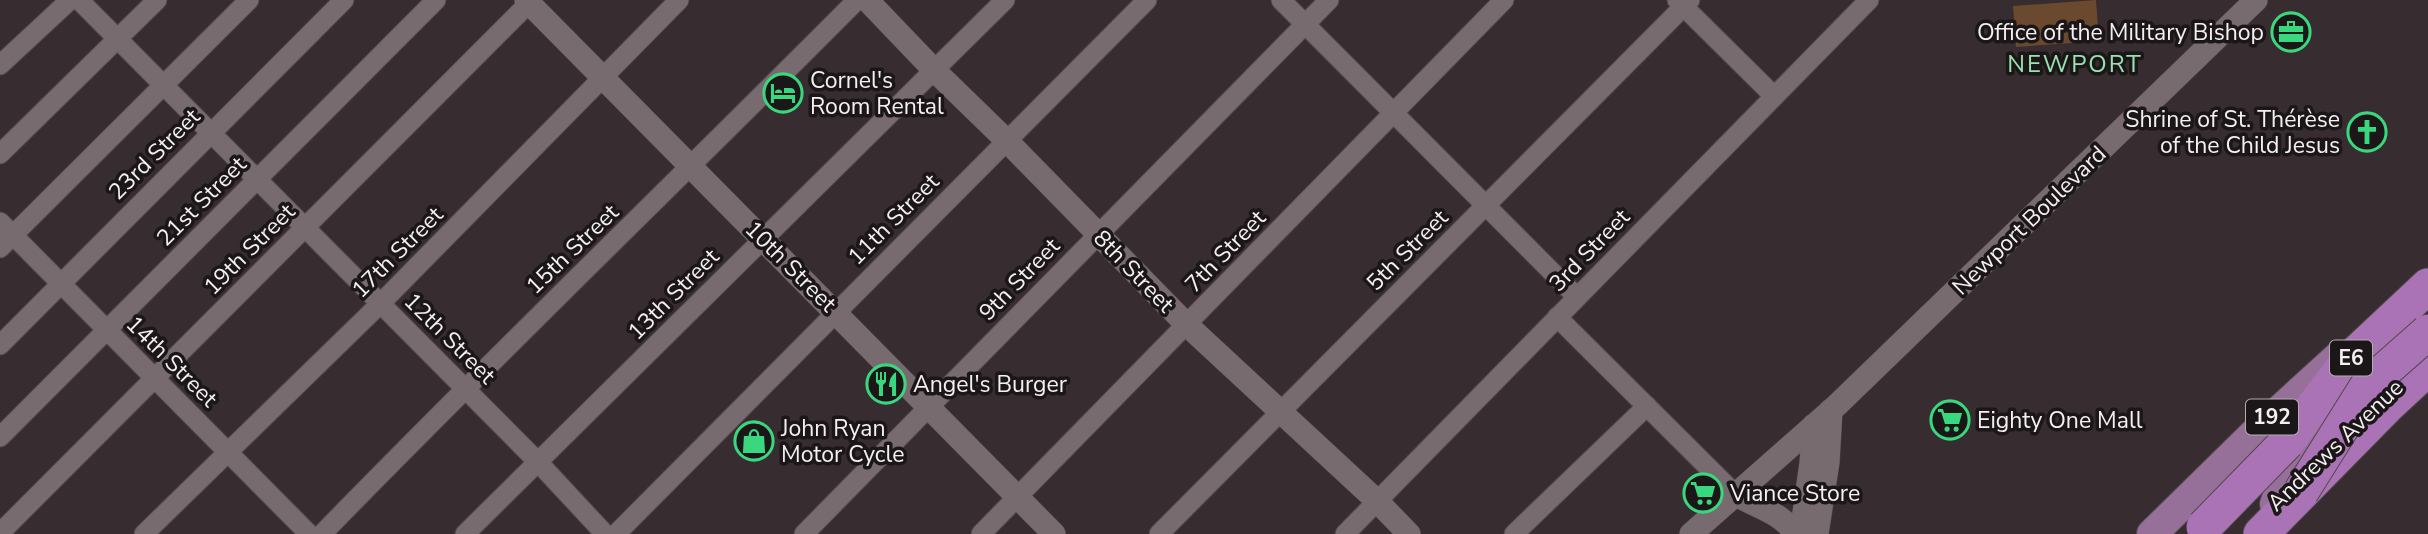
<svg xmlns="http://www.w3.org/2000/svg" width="2428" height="534" font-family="'Nunito Sans',sans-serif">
<rect width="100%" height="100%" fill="#372c30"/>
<polygon fill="#6b492f" points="2096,0 2099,41 2016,47 2013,6"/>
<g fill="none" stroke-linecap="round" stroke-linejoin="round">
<g stroke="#52494c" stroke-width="21">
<g id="minor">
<polyline points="79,0 538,462 605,534"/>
<polyline points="1281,0 1577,297"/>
<polyline points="1677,0 1774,96"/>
<polyline points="0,65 70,0"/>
<polyline points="0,154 157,0"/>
<polyline points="0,222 309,534"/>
<polyline points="0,248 249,0"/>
<polyline points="1557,317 1736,495"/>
<polyline points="0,345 344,0"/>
<polyline points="0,437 436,0"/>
<polyline points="0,533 532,0"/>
<polyline points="144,534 381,303 679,0"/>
<path d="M322,534C498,353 679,179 857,0"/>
<polyline points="465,534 1005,0"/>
<polyline points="616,534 1147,0"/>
<polyline points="804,534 1329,0"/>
<polyline points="981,534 1504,0"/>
<polyline points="1159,534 1690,0"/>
<polyline points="1345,534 1869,0"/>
<polyline points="1514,534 1647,406"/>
</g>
</g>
<g stroke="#52494c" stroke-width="24">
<g id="tertiary">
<polyline points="526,0 1054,534"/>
<polyline points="867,0 934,70 1007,141 1187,325 1377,501 1409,534"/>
<path d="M1736,495C1759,508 1780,512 1796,534"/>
<polyline points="1691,534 1836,406 2256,0"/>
<polyline points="1801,534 1811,463 1814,425"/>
<polyline points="1817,534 1828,462 1831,410"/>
</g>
</g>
<g stroke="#52494c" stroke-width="32">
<g id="primary">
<polyline points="2275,504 2289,464 2338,420"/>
<polyline points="2152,534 2258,430 2339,356"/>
</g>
</g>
<g stroke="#52494c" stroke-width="37">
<g id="motorway">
<polyline points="2287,442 2348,361 2428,286"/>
<polyline points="2261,534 2387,406 2428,368"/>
</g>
</g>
<use href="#minor" stroke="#776b6f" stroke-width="19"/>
<use href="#tertiary" stroke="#776b6f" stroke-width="23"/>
<use href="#primary" stroke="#967099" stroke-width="30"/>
<use href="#motorway" stroke="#aa73b5" stroke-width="35"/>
<g stroke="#52494c" stroke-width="37" stroke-linecap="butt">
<g id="motorway-bridge">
<polyline points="2301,492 2368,385 2428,332"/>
<polyline points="2204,527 2287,442"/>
</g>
</g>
<use href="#motorway-bridge" stroke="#aa73b5" stroke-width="35"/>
</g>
<defs>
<g id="office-ring" transform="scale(2.0125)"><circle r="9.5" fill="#1b1618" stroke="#39d87f" stroke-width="1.5"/><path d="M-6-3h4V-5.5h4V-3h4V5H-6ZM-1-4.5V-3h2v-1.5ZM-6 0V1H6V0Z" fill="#39d87f"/></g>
<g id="hotel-ring" transform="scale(2.0125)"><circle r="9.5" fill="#1b1618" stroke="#39d87f" stroke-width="1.5"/><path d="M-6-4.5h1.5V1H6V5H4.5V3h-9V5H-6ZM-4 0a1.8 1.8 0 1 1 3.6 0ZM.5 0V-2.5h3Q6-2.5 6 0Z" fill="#39d87f"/></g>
<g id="church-ring" transform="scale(2.0125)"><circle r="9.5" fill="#1b1618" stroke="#39d87f" stroke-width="1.5"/><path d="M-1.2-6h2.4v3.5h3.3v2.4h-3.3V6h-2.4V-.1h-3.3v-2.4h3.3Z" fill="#39d87f"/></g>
<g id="restaurant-ring" transform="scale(2.0125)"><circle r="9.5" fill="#1b1618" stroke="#39d87f" stroke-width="1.5"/><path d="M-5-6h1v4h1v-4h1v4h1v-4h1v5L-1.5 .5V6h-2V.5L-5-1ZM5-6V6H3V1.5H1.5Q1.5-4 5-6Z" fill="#39d87f"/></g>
<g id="supermarket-ring" transform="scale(2.0125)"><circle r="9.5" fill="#1b1618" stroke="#39d87f" stroke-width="1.5"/><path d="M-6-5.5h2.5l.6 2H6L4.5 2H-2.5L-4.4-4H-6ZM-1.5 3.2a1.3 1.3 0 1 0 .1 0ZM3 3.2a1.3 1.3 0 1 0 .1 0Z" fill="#39d87f"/></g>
<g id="shop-ring" transform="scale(2.0125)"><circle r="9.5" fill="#1b1618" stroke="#39d87f" stroke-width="1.5"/><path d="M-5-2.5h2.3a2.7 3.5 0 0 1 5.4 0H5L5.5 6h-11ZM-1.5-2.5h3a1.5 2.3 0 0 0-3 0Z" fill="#39d87f"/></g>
</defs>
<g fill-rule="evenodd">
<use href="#office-ring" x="2291" y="32"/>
<use href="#hotel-ring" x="783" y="93"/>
<use href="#church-ring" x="2367" y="132"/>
<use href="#restaurant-ring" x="886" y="384"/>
<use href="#supermarket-ring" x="1950" y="420"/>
<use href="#shop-ring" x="754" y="441"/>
<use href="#supermarket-ring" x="1703" y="493"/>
</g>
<g text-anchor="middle" stroke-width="7" stroke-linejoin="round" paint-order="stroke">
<g fill="#1b1618" stroke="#b4aeb0" stroke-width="2">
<rect x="2330" y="340.5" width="42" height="35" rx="5"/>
<rect x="2246" y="399.5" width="52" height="35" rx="5"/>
</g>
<g font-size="21" font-weight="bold" fill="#f6eff1">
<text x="2351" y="365">E6</text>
<text x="2272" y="424">192</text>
</g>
<g font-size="23" fill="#f6eff1" stroke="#1b1618" text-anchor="start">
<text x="2264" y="40" text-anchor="end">Office of the Military Bishop</text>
<text x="810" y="88">Cornel's<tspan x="810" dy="26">Room Rental</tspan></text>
<text x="2340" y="127" text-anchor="end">Shrine of St. Thérèse<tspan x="2340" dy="26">of the Child Jesus</tspan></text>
<text x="913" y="392">Angel's Burger</text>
<text x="1977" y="428">Eighty One Mall</text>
<text x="781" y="436">John Ryan<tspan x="781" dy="26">Motor Cycle</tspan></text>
<text x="1730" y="501">Viance Store</text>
</g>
<g font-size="23" fill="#f6eff1" stroke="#1b1618">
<text transform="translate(154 154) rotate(-45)" y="8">23rd Street</text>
<text transform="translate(201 201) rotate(-45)" y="8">21st Street</text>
<text transform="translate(893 219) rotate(-45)" y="8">11th Street</text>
<text transform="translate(2029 220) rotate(-44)" y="8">Newport Boulevard</text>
<text transform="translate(249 249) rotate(-45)" y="8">19th Street</text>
<text transform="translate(572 249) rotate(-44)" y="8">15th Street</text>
<text transform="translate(1407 250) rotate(-45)" y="8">5th Street</text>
<text transform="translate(1589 250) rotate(-46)" y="8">3rd Street</text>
<text transform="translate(1225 251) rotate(-46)" y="8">7th Street</text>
<text transform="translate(397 252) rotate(-45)" y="8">17th Street</text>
<text transform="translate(791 266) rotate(45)" y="8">10th Street</text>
<text transform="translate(1134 271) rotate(46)" y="8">8th Street</text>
<text transform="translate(1019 279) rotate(-46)" y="8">9th Street</text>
<text transform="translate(673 294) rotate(-45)" y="8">13th Street</text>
<text transform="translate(450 338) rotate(45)" y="8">12th Street</text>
<text transform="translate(172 361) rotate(45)" y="8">14th Street</text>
<text transform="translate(2335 445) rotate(-44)" y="8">Andrews Avenue</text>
</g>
<g font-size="24" letter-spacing="2" fill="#99e1af" stroke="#1b1618">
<text x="2075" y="72">NEWPORT</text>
</g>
</g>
</svg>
